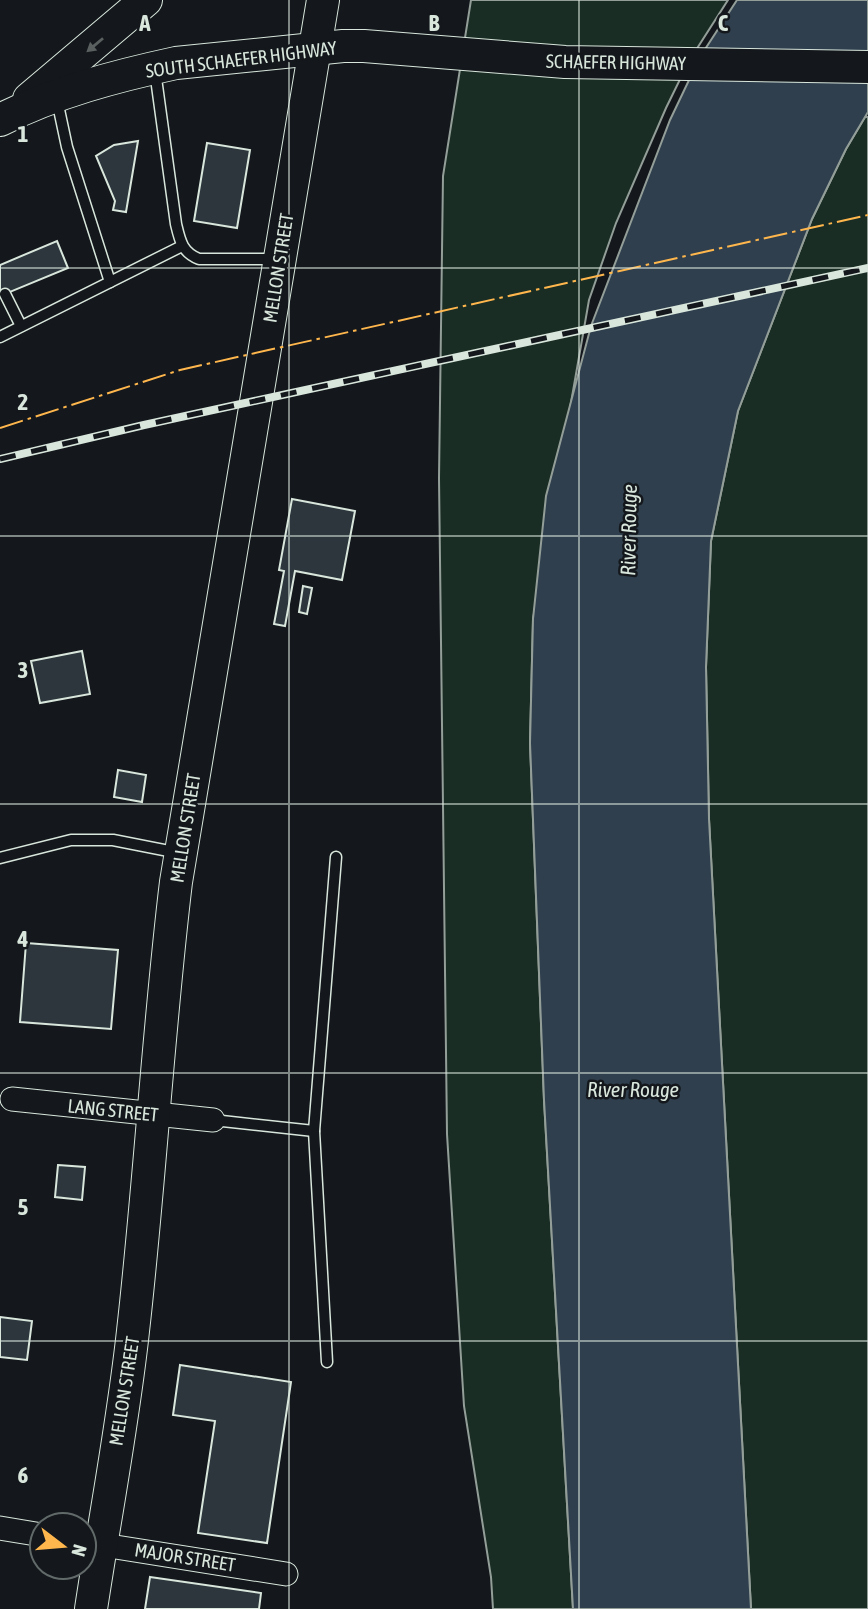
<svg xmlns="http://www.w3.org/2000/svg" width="868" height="1609" font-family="'Asap Condensed',sans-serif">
<rect width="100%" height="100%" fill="#14181c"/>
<g fill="#1a2d24" stroke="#939e99" stroke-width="2">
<polygon points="471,0 728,0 689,61 666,108 616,223 589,300 533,619 530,743 544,1100 573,1609 493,1609 491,1577 464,1406 447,1134 439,478 443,176"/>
<polygon points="865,117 868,117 868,1609 751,1609 709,819 706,667 711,541 738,411 812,219 846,149"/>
</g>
<polygon fill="#2f3f4d" stroke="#939e99" stroke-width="2" points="737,0 868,0 868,112 846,149 812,219 738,411 711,541 706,667 709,819 751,1609 573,1609 544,1100 530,743 533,619 546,496 591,326 670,120 700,57"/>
<g fill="#2c363c" stroke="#d8e6dc" stroke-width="2">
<polygon points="138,141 126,212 113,210 115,201 96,156 114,145"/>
<polygon points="207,143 250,150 237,228 194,221"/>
<polygon points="57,241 68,268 0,296 0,265"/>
<polygon points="292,499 355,511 342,580 295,571 285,626 274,624 284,571 279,570"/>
<polygon points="303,586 312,588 307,614 299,612"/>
<polygon points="82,651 90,694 40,703 31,661"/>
<polygon points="118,770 146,775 142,802 114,797"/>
<polygon points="26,943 118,950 111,1029 20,1022"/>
<polygon points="58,1165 85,1167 82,1200 55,1197"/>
<polygon points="0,1317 32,1321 27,1360 0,1357"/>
<polygon points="180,1365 291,1382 267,1543 198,1533 215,1421 173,1415"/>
<polygon points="150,1577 261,1593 259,1609 145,1609"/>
</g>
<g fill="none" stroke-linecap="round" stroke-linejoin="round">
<g stroke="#d8e6dc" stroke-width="13">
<g id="lane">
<path d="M155,71L176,224C180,241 182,252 199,259H277"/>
<polyline points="57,100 67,147 110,282"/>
<polyline points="5,294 21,326"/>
<polyline points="0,337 182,246"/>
<polyline points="0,858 71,840 113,840 179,853"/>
<polyline points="213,1120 314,1131"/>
<polyline points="327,1362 314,1131 336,857"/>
</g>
</g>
<g stroke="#d8e6dc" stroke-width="25">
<g id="street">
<polyline points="12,1099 213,1120"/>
<polyline points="0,1528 42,1535"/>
<polyline points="84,1542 286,1574"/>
</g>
</g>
<g stroke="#d8e6dc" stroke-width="34">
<g id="secondary">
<polyline points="29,99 146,0"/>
<path d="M0,120C55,92 116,76 176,63L343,46H364L565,62L868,67"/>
<path d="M91,1609C105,1516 123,1424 133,1331C150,1181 158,1031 176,882L323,0"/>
</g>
</g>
<use href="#lane" stroke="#14181c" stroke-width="10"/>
<use href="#street" stroke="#14181c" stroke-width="23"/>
<use href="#secondary" stroke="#14181c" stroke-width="32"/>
<g stroke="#d8e6dc" stroke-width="8">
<polyline id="rail" points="0,459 144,425 868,268"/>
</g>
<use href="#rail" stroke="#14181c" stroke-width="5" stroke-dasharray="16" stroke-linecap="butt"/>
<polyline stroke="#ffb74d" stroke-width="2" stroke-dasharray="24 5 3.5 5" stroke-linecap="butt" points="0,428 180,370 868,215"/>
</g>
<defs><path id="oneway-solid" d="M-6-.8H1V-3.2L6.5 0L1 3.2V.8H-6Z" transform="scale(1.75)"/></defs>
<use fill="#59605f" href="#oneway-solid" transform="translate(95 45) rotate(140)"/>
<path fill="none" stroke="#d8e6dc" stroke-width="2" stroke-opacity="0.55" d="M289,0V1609M579,0V1609M0,268H868M0,536H868M0,804H868M0,1073H868M0,1341H868"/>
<g text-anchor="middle" stroke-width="5" stroke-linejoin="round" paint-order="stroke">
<g font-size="19" fill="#d8e6dc" stroke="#14181c">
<text transform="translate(241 59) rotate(-7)" y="7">SOUTH SCHAEFER HIGHWAY</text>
<text transform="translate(616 62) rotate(1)" y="7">SCHAEFER HIGHWAY</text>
<text transform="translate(278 268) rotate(-81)" y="7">MELLON STREET</text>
<text transform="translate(185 828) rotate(-81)" y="7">MELLON STREET</text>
<text transform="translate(113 1110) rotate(6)" y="7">LANG STREET</text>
<text transform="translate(124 1391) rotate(-81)" y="7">MELLON STREET</text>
<text transform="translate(185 1557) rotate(9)" y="7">MAJOR STREET</text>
</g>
<g font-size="21" font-style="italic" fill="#d8e6dc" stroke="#14181c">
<text transform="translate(629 530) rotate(-89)" y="7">River Rouge</text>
<text x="633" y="1097">River Rouge</text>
</g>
</g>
<g font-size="23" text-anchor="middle" font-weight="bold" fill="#d8e6dc" stroke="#14181c" stroke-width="5" stroke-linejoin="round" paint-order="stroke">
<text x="145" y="31">A</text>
<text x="434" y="31">B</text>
<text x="723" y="31">C</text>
<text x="23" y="142">1</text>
<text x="23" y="410">2</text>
<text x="23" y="678">3</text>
<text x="23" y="947">4</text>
<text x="23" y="1215">5</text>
<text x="23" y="1483">6</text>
</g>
<g transform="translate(63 1546) rotate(106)"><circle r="33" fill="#14181c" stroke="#626a69" stroke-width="2"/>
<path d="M0-5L12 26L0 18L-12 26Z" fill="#ffb74d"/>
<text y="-10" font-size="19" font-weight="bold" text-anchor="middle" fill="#d8e6dc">N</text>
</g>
</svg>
